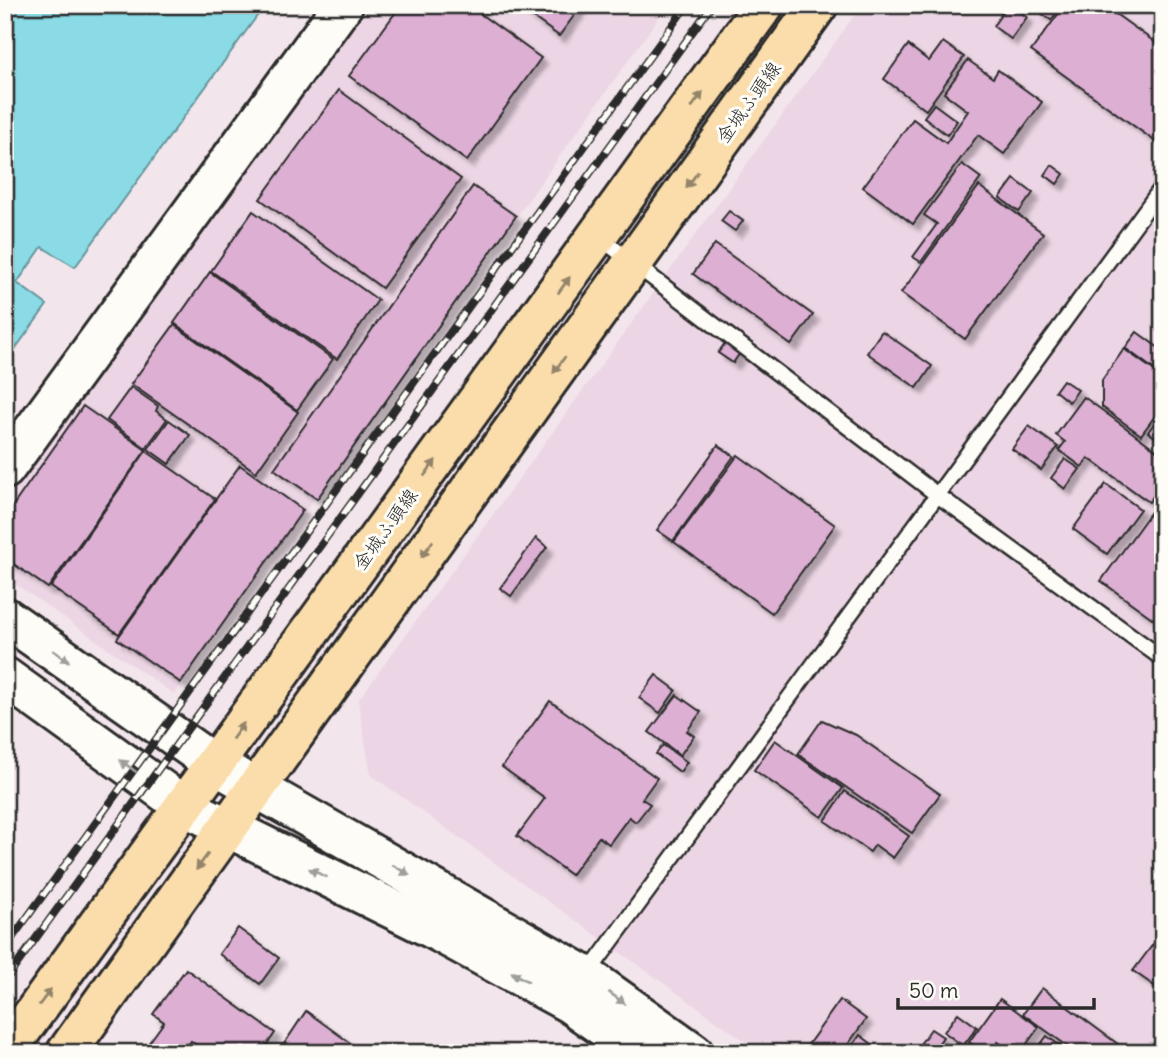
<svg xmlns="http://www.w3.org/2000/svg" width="1168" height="1058" font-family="Delius,'Klee One',sans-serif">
<defs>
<filter id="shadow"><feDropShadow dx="6" dy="6" stdDeviation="2" flood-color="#0004"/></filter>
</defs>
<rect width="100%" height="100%" fill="#f3e5ec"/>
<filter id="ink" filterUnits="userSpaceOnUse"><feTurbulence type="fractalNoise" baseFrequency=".0143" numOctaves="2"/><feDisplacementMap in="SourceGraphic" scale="14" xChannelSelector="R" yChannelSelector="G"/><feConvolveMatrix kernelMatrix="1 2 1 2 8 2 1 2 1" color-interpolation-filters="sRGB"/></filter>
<g filter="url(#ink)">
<g fill="#ecd5e4">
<polygon points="365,5 668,5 174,694 5,577 5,496"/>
<polygon points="862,5 1163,5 1163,1053 762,1053 371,775 358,701"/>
</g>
<polygon fill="#8adbe5" stroke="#64959b" stroke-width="2" points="5,5 265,5 75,267 42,247 17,283 47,305 5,363"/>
<g fill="#dcafd3" stroke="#2b2b2b" stroke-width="2" filter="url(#shadow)">
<polygon points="401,5 468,5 541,58 467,161 349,76"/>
<polygon points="516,5 582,5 559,36"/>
<polygon points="1008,5 1027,17 1011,39 993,26"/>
<polygon points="1042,5 1062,5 1051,20 1038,11"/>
<polygon points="1065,5 1103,5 1163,48 1163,132 1156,142 1031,51"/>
<polygon points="943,42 964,57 926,110 884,79 908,45 929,61"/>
<polygon points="968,60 993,78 998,70 1042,102 1004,154 978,135 913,224 863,187 913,119 946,143 968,111 944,93"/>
<polygon points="339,90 461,179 382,288 260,199"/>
<polygon points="934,104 957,121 947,135 924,117"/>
<polygon points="962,164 981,178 921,262 913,257 937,224 924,215"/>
<polygon points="1052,165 1064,174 1057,184 1045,175"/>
<polygon points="1014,179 1033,193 1019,212 1000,198"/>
<polygon points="473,186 516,216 317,499 274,469"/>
<polygon points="979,186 1043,233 965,339 901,293"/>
<polygon points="253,211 378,300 337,359 211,271"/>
<polygon points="729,211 743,221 735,231 721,221"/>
<polygon points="715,244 813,315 791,345 693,274"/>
<polygon points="210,272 333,359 297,410 174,323"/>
<polygon points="174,325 298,412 256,472 131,384"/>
<polygon points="882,331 932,366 917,388 867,353"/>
<polygon points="1137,332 1163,351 1163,376 1125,348"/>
<polygon points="728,339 742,350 733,363 718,353"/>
<polygon points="1124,349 1163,377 1163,405 1141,435 1102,407 1102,380"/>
<polygon points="1063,380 1078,390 1069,402 1055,391"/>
<polygon points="131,387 158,406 156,411 167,419 146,448 107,420"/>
<polygon points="1084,397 1163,455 1163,483 1149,502 1088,458 1082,467 1059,450 1065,442 1056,435"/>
<polygon points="83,406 146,450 48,588 5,558 5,517"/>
<polygon points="1163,411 1163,443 1148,432"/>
<polygon points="169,420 190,435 169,464 148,449"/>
<polygon points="1029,426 1058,447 1041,470 1012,449"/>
<polygon points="718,445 734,456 673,541 657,530"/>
<polygon points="146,451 215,499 119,634 51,587"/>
<polygon points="738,455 835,525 772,613 674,542"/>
<polygon points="1065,459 1080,469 1065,489 1051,478"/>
<polygon points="240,465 303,510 181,683 117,639"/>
<polygon points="1106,484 1140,509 1107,554 1073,529"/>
<polygon points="1163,495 1163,626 1101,581"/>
<polygon points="536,538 547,547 511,596 500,588"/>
<polygon points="656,675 676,690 660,713 639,698"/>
<polygon points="677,695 701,712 687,731 694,736 680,755 649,732"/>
<polygon points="550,701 657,778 642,799 650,804 636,822 629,817 609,844 599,837 571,875 517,836 545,798 502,767"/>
<polygon points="822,720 856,735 940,794 912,833 798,754"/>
<polygon points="775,740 843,788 822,817 754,770"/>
<polygon points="663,745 687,762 680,772 656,754"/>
<polygon points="845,791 909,836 893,858 875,845 870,852 825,821"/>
<polygon points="238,928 279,958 260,984 219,954"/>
<polygon points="1163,931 1163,992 1133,971"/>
<polygon points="186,969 275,1033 261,1053 207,1053 191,1041 182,1053 160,1053 148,1044 164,1022 153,1014"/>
<polygon points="1042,988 1130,1053 1077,1053 1023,1014"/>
<polygon points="1000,999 1039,1027 1020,1053 1014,1053 998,1042 990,1053 984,1053 969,1042"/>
<polygon points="840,1000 866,1019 842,1053 802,1053"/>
<polygon points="306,1011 364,1053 278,1053"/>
<polygon points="958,1013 977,1027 963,1046 944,1032"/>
<polygon points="931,1029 943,1037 932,1053 917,1053 915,1051"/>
<polygon points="860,1035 884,1053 848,1053"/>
<polygon points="1047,1036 1070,1053 1050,1053 1040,1045"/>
<polygon points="999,1044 1011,1053 993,1053"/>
</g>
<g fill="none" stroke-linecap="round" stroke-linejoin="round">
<g stroke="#2b2b2b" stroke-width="19">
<g id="lane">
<polyline points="599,237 936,494 1163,659"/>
<polyline points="586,976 1163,186"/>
</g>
</g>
<g stroke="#2b2b2b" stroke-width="44">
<g id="secondary">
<polyline points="5,469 343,5"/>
<polyline points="5,617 214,764 586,976 694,1053"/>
<polyline points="5,677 184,806 433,929 569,1003 640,1053"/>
</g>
</g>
<g stroke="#2b2b2b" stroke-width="44">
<g id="primary">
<polyline points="5,1053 764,5"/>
<polyline points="66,1053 818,5"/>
</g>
</g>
<use href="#lane" stroke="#fdfcf7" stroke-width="14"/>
<use href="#secondary" stroke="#fdfcf7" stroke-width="38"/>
<use href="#primary" stroke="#fbddab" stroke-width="38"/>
<g stroke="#2b2b2b" stroke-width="8">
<g id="rail">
<polyline points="5,948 687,5"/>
<polyline points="5,981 712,5"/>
</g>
</g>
<use href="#rail" stroke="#fdfcf7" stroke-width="5" stroke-dasharray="16" stroke-linecap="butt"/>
</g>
<defs><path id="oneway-solid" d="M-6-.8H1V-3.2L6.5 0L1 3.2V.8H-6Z" transform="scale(1.75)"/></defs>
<g fill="#93846b">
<use href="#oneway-solid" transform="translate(697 100) rotate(-54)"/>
<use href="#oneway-solid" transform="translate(692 180) rotate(126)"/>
<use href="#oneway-solid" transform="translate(564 285) rotate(-54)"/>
<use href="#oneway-solid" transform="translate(559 365) rotate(126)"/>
<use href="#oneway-solid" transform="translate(430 468) rotate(-54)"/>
<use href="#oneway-solid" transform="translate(427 549) rotate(126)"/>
<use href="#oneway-solid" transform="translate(238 731) rotate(-54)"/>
<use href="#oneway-solid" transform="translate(202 862) rotate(126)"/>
<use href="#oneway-solid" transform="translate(45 997) rotate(-54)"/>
</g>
<g fill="#9e9e9b">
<use href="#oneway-solid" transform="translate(61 656) rotate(35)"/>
<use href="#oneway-solid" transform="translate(128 766) rotate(-144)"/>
<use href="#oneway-solid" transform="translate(401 870) rotate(30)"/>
<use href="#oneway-solid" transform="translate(318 873) rotate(-154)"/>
<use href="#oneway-solid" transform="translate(520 977) rotate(-151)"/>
<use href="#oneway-solid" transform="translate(617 998) rotate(36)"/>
</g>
</g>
<g text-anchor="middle" stroke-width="6" stroke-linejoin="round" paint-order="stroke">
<g font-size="19" fill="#2b2b2b" stroke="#fdfcf7">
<text transform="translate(748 102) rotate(-54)" y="7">金城ふ頭線</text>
<text transform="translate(385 529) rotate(-54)" y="7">金城ふ頭線</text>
</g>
</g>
<rect width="1168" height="1058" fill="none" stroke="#fdfcf7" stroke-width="28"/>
<rect x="14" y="14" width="1140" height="1030" fill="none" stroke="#2b2b2b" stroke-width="2.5" filter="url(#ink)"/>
<path d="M898 998v10h196v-10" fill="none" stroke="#2b2b2b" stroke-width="3.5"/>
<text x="909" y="998" font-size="21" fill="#2b2b2b" stroke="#fdfcf7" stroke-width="5" paint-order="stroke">50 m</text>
</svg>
